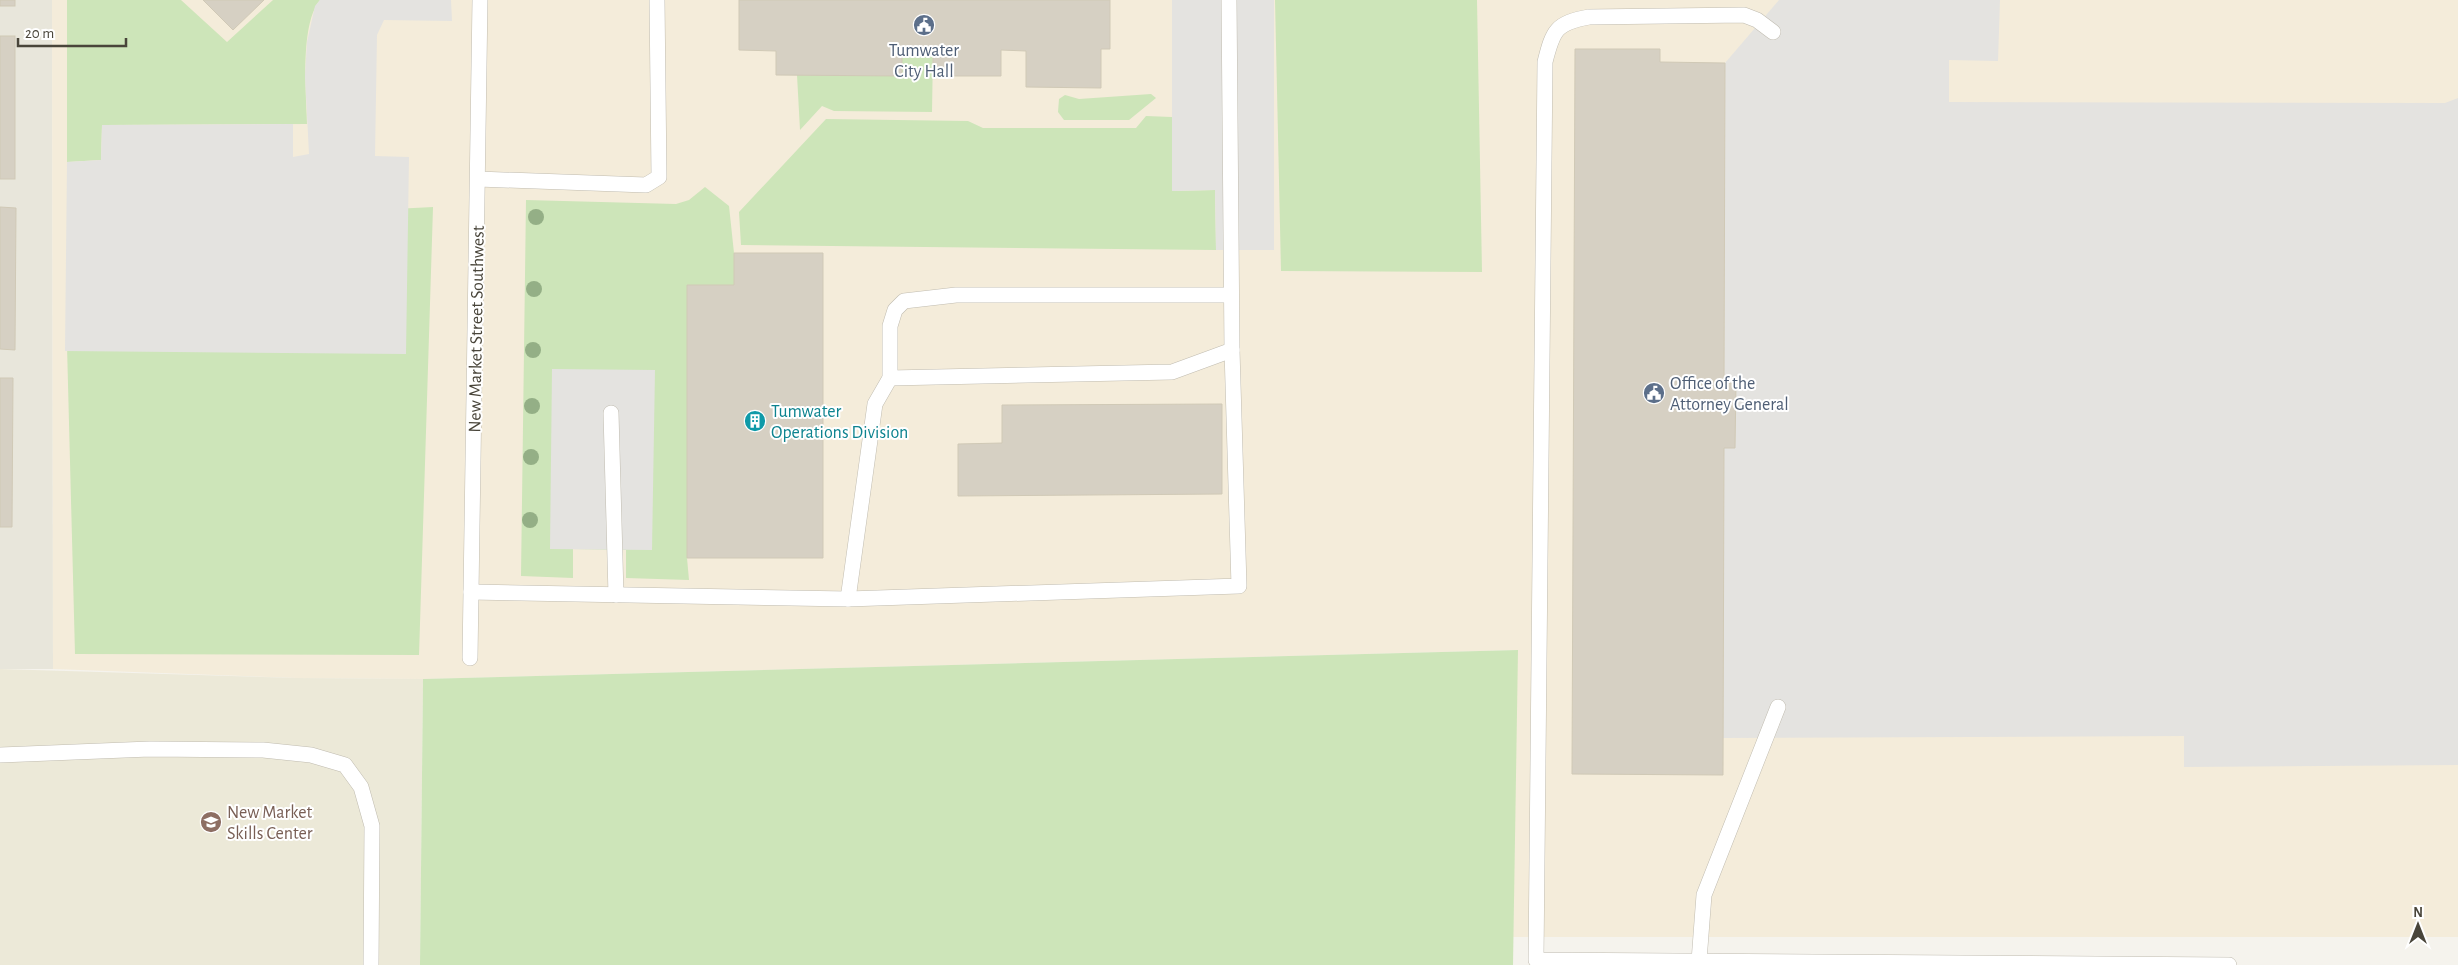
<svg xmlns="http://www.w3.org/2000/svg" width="2458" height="965" font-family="'Alegreya Sans',sans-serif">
<rect width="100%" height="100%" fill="#f5f3ed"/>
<polygon fill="#e8e6db" points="0,0 52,0 53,669 0,669"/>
<polygon fill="#f4ecda" points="52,0 2458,0 2458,937 1513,937 1517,650 423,679 297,678 53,669"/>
<polygon fill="#ece9d8" points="0,669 297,678 423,679 420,965 0,965"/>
<g fill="#cde5b9">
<path d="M67,0H181L227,42L273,0H320C300,24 306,93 307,124L102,125L101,160L67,162Z"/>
<polygon points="1275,0 1477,0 1482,272 1281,271"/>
<polygon points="902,52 933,52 932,112 834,111 822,106 800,130 797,75 902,76"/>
<polygon points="1151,94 1156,98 1129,120 1064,120 1058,112 1059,99 1065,95 1079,99"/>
<polygon points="1146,116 1172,117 1172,191 1215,190 1216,250 741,245 739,212 826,119 968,121 983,128 1136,128"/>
<polygon points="705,187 729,206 734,253 734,285 687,285 687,558 689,580 626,578 626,550 573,549 573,578 521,576 526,200 676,204 689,200"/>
<polygon points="433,207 419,655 75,654 66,307 375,210"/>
<polygon points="1518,650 1513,965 420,965 423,679"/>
</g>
<g fill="#e4e3e0">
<polygon points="320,0 451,0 452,21 384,20 377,35 375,156 409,157 406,354 65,351 67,162 101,160 102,125 293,124 293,157 309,154 305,76 307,42 315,6"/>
<polygon points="1172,0 1274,0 1274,250 1216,250 1215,190 1172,191"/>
<polygon points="1779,0 2000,0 1998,61 1949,60 1949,102 2445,103 2458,98 2458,765 2184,767 2184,736 1723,738 1724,448 1735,448 1736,383 1724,383 1725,63"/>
<polygon points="552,369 655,370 652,550 550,549"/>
</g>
<g fill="#d6d0c3" stroke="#d0c9b6">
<rect x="0" y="0" width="15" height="6"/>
<polygon points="203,0 264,0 233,30"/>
<polygon points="739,0 1110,0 1110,49 1101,49 1101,88 1026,87 1026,51 1001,50 1001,76 933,76 933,52 902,52 902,76 776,75 776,51 739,50"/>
<rect x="0" y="36" width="15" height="143"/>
<polygon points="1575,49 1660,49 1660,62 1725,63 1724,383 1736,383 1735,448 1724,448 1723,775 1572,774"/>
<polygon points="0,207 16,208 15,350 0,349"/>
<polygon points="734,253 823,253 823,558 687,558 687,285 734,285"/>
<polygon points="0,378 13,378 12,527 0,527"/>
<polygon points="1222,404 1222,494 958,496 958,444 1002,443 1002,405"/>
</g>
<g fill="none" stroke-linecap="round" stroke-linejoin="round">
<g stroke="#c0bcb0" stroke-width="16">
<g id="lane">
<path d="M1773,32L1757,20L1744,15L1589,17C1556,23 1553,30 1545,62L1536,960L2229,965"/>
<polyline points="478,179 646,185 659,177 657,0"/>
<polyline points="890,378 1172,372 1232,350"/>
<polyline points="611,413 616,595"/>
<polyline points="471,592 848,599 1239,586 1232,350 1229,0"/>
<polyline points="848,599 875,404 890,378 890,326 895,310 904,301 956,295 1231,295"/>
<polyline points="470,658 480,0"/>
<polyline points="0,755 150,749 263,750 311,755 345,765 361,787 372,826 371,965"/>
<polyline points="1699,961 1704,895 1778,707"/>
</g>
</g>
<use href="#lane" stroke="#fff" stroke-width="15"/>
</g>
<g fill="#94af86">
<circle cx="536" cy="217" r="8"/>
<circle cx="534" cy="289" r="8"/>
<circle cx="533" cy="350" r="8"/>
<circle cx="532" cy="406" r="8"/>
<circle cx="531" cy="457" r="8"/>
<circle cx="530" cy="520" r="8"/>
</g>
<defs>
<g id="civic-disc" transform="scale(1.125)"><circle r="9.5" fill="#5c6f8a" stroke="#fff"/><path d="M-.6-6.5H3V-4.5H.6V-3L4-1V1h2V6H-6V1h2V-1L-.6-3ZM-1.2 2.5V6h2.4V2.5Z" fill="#fff"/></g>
<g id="building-disc" transform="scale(1.125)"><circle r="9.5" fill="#0f9aa8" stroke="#fff"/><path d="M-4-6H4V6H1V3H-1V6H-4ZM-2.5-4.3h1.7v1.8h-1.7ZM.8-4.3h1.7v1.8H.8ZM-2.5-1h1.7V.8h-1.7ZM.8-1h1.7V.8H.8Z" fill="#fff"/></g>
<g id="school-disc" transform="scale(1.125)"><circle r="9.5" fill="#8d6e63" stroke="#fff"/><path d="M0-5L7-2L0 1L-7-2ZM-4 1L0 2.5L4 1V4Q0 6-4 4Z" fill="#fff"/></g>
</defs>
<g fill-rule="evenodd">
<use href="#civic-disc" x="924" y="25"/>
<use href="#civic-disc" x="1654" y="393"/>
<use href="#building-disc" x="755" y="421"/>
<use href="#school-disc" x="211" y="822"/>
</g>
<g text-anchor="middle" stroke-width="4" stroke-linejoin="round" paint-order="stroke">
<g font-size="18" fill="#4e5e75" stroke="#fff">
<text x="924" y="56">Tumwater<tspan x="924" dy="21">City Hall</tspan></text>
<text x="1670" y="389" text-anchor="start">Office of the<tspan x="1670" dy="21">Attorney General</tspan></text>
</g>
<g font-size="18" fill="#49453a" stroke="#fff">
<text transform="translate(476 329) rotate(-89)" y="6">New Market Street Southwest</text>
</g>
<g font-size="18" fill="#0d838f" stroke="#fff" text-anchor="start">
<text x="771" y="417">Tumwater<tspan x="771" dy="21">Operations Division</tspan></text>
</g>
<g font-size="18" fill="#785e54" stroke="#fff" text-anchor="start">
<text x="227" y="818">New Market<tspan x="227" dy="21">Skills Center</tspan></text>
</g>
</g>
<g transform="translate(2418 925)" stroke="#ffffff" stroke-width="4" paint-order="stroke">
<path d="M0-4L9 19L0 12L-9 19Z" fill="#49453a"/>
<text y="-8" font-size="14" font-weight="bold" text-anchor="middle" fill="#49453a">N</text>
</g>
<path d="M18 38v8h108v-8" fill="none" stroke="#49453a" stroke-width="2.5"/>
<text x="25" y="38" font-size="15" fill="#49453a" stroke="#ffffff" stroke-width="4" paint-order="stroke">20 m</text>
</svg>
